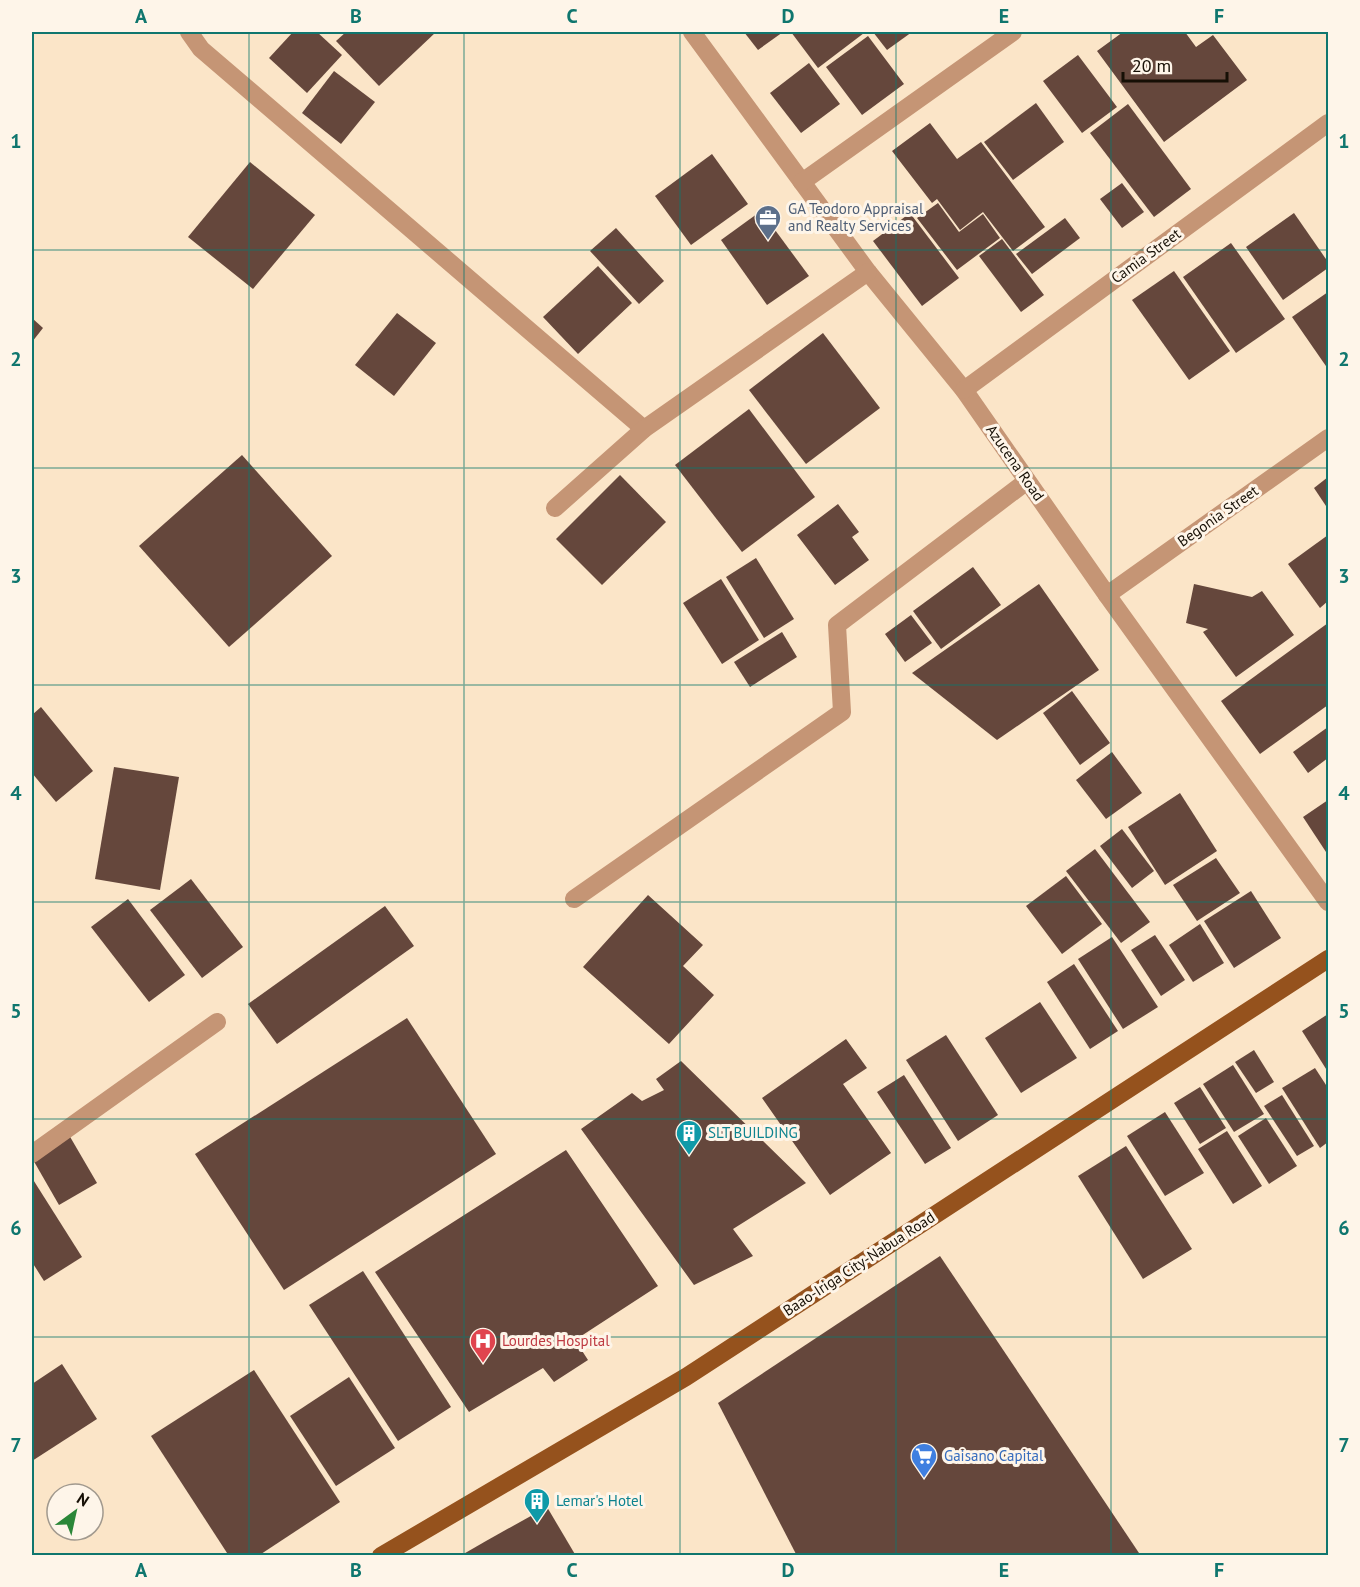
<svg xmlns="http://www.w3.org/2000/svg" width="1360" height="1587" font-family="'PT Sans',sans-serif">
<rect width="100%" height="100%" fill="#fbe5c8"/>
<g fill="#65473c">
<polygon points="293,32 317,32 342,55 307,93 269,58"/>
<polygon points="346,32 436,32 379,86 336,41"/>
<polygon points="744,32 783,32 758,50"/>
<polygon points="791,32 863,32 864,33 818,68"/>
<polygon points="873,32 912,32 887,50"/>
<polygon points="1123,32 1185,32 1196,47 1213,35 1247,80 1164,142 1097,51"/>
<polygon points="868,36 904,84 862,115 826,67"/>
<polygon points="1078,55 1117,107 1082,133 1043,81"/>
<polygon points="809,63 840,104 801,133 770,93"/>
<polygon points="334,71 375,102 341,144 302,113"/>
<polygon points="1036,103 1064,142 1013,180 984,142"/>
<polygon points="1128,104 1191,189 1154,217 1090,133"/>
<polygon points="930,123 957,159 981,142 1045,227 1013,251 983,212 960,230 937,199 932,203 892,151"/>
<polygon points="712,154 748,204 691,245 655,196"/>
<polygon points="250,162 315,215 253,289 188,237"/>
<polygon points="1122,183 1144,212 1122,228 1100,199"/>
<polygon points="938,203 959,232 983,214 1000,238 957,270 917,218"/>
<polygon points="761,211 809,276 767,305 721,240"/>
<polygon points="910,213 959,278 922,306 873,241"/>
<polygon points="1294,213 1328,262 1328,268 1283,300 1246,247"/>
<polygon points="1065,218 1080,238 1032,274 1016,254"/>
<polygon points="616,228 664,281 639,304 590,251"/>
<polygon points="1002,239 1044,295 1021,312 979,256"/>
<polygon points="1231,243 1285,319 1236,353 1183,277"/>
<polygon points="598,266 632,303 578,354 543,317"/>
<polygon points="1174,271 1230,351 1189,380 1132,300"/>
<polygon points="1328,292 1328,369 1292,317"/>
<polygon points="397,313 436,343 394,396 355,365"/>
<polygon points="32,318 43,328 32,342"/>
<polygon points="823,333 880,408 806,464 749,390"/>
<polygon points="749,409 815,497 742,552 675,465"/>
<polygon points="242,455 332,556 229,647 139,546"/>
<polygon points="620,475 666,522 602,585 556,539"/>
<polygon points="1328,477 1328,509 1314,488"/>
<polygon points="838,504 859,532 852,537 869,560 835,585 797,535"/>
<polygon points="1328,535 1328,601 1320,608 1288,564"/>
<polygon points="756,558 794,619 764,638 726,577"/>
<polygon points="973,567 1001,605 941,649 913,611"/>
<polygon points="721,579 759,640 722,664 683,603"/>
<polygon points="1039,584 1099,670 997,740 912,673"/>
<polygon points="1194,584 1252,597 1262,591 1294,635 1236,677 1203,632 1208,629 1186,623"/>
<polygon points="911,615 932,643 905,662 885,634"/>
<polygon points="1328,623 1328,705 1260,754 1221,701"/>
<polygon points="782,632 797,657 750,687 734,662"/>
<polygon points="1072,691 1110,743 1080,765 1043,713"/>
<polygon points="41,707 93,771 56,802 32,773 32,715"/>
<polygon points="1328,727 1328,758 1308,773 1293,752"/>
<polygon points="1112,752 1142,793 1106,819 1076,780"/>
<polygon points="114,767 179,777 160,890 95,879"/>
<polygon points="1180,793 1217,851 1165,885 1128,827"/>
<polygon points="1328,800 1328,855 1303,817"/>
<polygon points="1122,829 1154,871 1132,888 1100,846"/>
<polygon points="1095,849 1150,922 1121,943 1066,871"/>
<polygon points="1216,858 1240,893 1197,921 1173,885"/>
<polygon points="1066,876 1102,924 1062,954 1026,906"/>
<polygon points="191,879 243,947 202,978 150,910"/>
<polygon points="1251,891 1281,938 1234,968 1204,921"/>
<polygon points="648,895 703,945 683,966 714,995 669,1044 583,967"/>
<polygon points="128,899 185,975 149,1002 91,927"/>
<polygon points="385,906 414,946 277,1044 248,1004"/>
<polygon points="1200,924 1224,963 1193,982 1169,945"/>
<polygon points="1155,935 1185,980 1161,996 1131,950"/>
<polygon points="1112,937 1158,1007 1123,1029 1078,959"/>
<polygon points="1074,964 1118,1031 1090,1049 1047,982"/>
<polygon points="1040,1002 1077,1058 1021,1093 985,1038"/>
<polygon points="1328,1014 1328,1072 1302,1031"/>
<polygon points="407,1018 496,1154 284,1290 195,1154"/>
<polygon points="946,1035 998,1115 958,1141 906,1060"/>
<polygon points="846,1039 867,1068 843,1084 891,1153 830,1195 762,1098"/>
<polygon points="1254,1050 1274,1082 1256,1093 1235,1062"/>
<polygon points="681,1061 806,1183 733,1229 753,1256 694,1285 581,1129 632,1093 642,1101 664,1090 656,1079"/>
<polygon points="1233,1065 1264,1114 1234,1132 1203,1084"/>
<polygon points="1315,1068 1328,1088 1328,1142 1320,1148 1282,1088"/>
<polygon points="904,1075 951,1148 925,1164 877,1092"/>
<polygon points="1200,1087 1226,1128 1200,1144 1174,1103"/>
<polygon points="1282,1095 1314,1146 1297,1156 1264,1106"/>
<polygon points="1165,1112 1204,1173 1165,1196 1127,1136"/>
<polygon points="1266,1118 1297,1166 1269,1184 1238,1136"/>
<polygon points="1227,1131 1262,1186 1233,1204 1198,1149"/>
<polygon points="69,1135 97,1183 59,1205 32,1158"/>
<polygon points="1126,1146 1192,1249 1143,1279 1078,1176"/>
<polygon points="566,1150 658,1286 575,1340 588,1360 554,1382 543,1368 469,1412 375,1272"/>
<polygon points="32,1178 82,1257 44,1281 32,1262"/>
<polygon points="940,1256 1028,1387 1141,1556 797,1556 718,1403"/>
<polygon points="363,1271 451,1407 398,1441 309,1305"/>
<polygon points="62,1364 97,1419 32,1461 32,1384"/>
<polygon points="254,1370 340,1502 258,1556 229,1556 151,1436"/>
<polygon points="349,1377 395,1448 336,1486 290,1416"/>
<polygon points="547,1507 576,1556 460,1556 486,1541"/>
</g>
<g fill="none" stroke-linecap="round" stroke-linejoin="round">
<g stroke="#c59575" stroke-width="18">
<polyline points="189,32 201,49 644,429"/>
<polyline points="692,32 868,272 964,390 1107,595 1328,902"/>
<polyline points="802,182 1013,32"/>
<polyline points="964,390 1328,123"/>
<polyline points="555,508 644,429 868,272"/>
<polyline points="1107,595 1328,438"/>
<polyline points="574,899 842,712 837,625 1027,481"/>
<polyline points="32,1154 217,1022"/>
</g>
<polyline stroke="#95521d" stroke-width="18" points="381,1556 686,1377 1328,959"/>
</g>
<path fill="none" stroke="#0f766e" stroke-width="1.5" stroke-opacity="0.55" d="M249,32V1556M464,32V1556M680,32V1556M896,32V1556M1111,32V1556M32,250H1328M32,468H1328M32,685H1328M32,902H1328M32,1119H1328M32,1337H1328"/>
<defs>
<g id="office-pin" transform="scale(1.35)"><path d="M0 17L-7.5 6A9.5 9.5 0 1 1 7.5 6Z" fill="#5c6f8a" stroke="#fef5e9"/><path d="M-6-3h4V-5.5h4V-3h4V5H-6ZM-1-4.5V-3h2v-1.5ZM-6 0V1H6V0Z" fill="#fff"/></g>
<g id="building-pin" transform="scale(1.35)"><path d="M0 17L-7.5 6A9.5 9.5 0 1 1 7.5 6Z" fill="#0f9aa8" stroke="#fef5e9"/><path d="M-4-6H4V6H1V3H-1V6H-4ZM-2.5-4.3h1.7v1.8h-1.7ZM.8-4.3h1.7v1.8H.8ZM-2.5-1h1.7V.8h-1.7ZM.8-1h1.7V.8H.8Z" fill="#fff"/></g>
<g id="hospital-pin" transform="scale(1.35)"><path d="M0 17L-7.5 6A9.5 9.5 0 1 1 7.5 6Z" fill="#e0444e" stroke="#fef5e9"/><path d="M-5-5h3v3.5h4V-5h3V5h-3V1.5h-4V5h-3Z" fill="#fff"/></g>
<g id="supermarket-pin" transform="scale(1.35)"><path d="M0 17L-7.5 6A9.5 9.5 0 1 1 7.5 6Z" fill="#3f7fe0" stroke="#fef5e9"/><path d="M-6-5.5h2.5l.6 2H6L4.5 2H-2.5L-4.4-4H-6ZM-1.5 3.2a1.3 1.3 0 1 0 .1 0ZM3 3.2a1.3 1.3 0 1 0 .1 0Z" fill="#fff"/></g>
</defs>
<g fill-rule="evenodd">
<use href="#office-pin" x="768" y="218"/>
<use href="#building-pin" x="689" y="1133"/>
<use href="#hospital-pin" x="483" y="1341"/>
<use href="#supermarket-pin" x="924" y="1456"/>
<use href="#building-pin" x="537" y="1501"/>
</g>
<g text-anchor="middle" stroke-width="6" stroke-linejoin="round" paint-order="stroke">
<g font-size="15" fill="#4e5e75" stroke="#fef5e9" text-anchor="start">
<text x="788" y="214">GA Teodoro Appraisal<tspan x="788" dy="17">and Realty Services</tspan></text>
</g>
<g font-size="15" fill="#160f05" stroke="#fef5e9">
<text transform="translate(1146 256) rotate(-36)" y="5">Camia Street</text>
<text transform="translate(1015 463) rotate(55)" y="5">Azucena Road</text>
<text transform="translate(1218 516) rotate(-35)" y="5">Begonia Street</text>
<text transform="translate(859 1264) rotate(-33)" y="5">Baao-Iriga City-Nabua Road</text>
</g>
<g font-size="15" fill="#0d838f" stroke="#fef5e9" text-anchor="start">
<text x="708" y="1138">SLT BUILDING</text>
<text x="556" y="1506">Lemar's Hotel</text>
</g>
<g font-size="15" fill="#be3a42" stroke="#fef5e9" text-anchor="start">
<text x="502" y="1346">Lourdes Hospital</text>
</g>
<g font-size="15" fill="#366cbe" stroke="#fef5e9" text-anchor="start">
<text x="944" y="1461">Gaisano Capital</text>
</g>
</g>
<rect width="1360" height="1587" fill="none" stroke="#fef5e9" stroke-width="66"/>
<g transform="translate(75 1512) rotate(33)"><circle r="28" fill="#fef5e9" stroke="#a1998e" stroke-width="1.5"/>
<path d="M0-4.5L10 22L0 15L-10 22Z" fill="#2b8738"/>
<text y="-9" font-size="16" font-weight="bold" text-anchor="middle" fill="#160f05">N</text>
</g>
<path d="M1123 72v9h104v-9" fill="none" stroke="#160f05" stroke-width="3"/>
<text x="1132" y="72" font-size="18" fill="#160f05" stroke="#fef5e9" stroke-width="4.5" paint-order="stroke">20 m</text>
<rect x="33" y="33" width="1294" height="1521" fill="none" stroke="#0f766e" stroke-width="2"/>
<g font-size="20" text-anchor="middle" font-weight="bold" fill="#0f766e">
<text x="141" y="23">A</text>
<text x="356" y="23">B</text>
<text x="572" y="23">C</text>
<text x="788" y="23">D</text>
<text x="1004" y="23">E</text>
<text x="1219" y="23">F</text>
<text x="16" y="148">1</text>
<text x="1344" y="148">1</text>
<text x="16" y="366">2</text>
<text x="1344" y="366">2</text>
<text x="16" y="583">3</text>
<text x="1344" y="583">3</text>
<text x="16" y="800">4</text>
<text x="1344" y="800">4</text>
<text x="16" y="1018">5</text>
<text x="1344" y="1018">5</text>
<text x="16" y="1235">6</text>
<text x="1344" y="1235">6</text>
<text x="16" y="1452">7</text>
<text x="1344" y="1452">7</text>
<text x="141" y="1577">A</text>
<text x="356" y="1577">B</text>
<text x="572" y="1577">C</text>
<text x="788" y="1577">D</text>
<text x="1004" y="1577">E</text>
<text x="1219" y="1577">F</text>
</g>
</svg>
